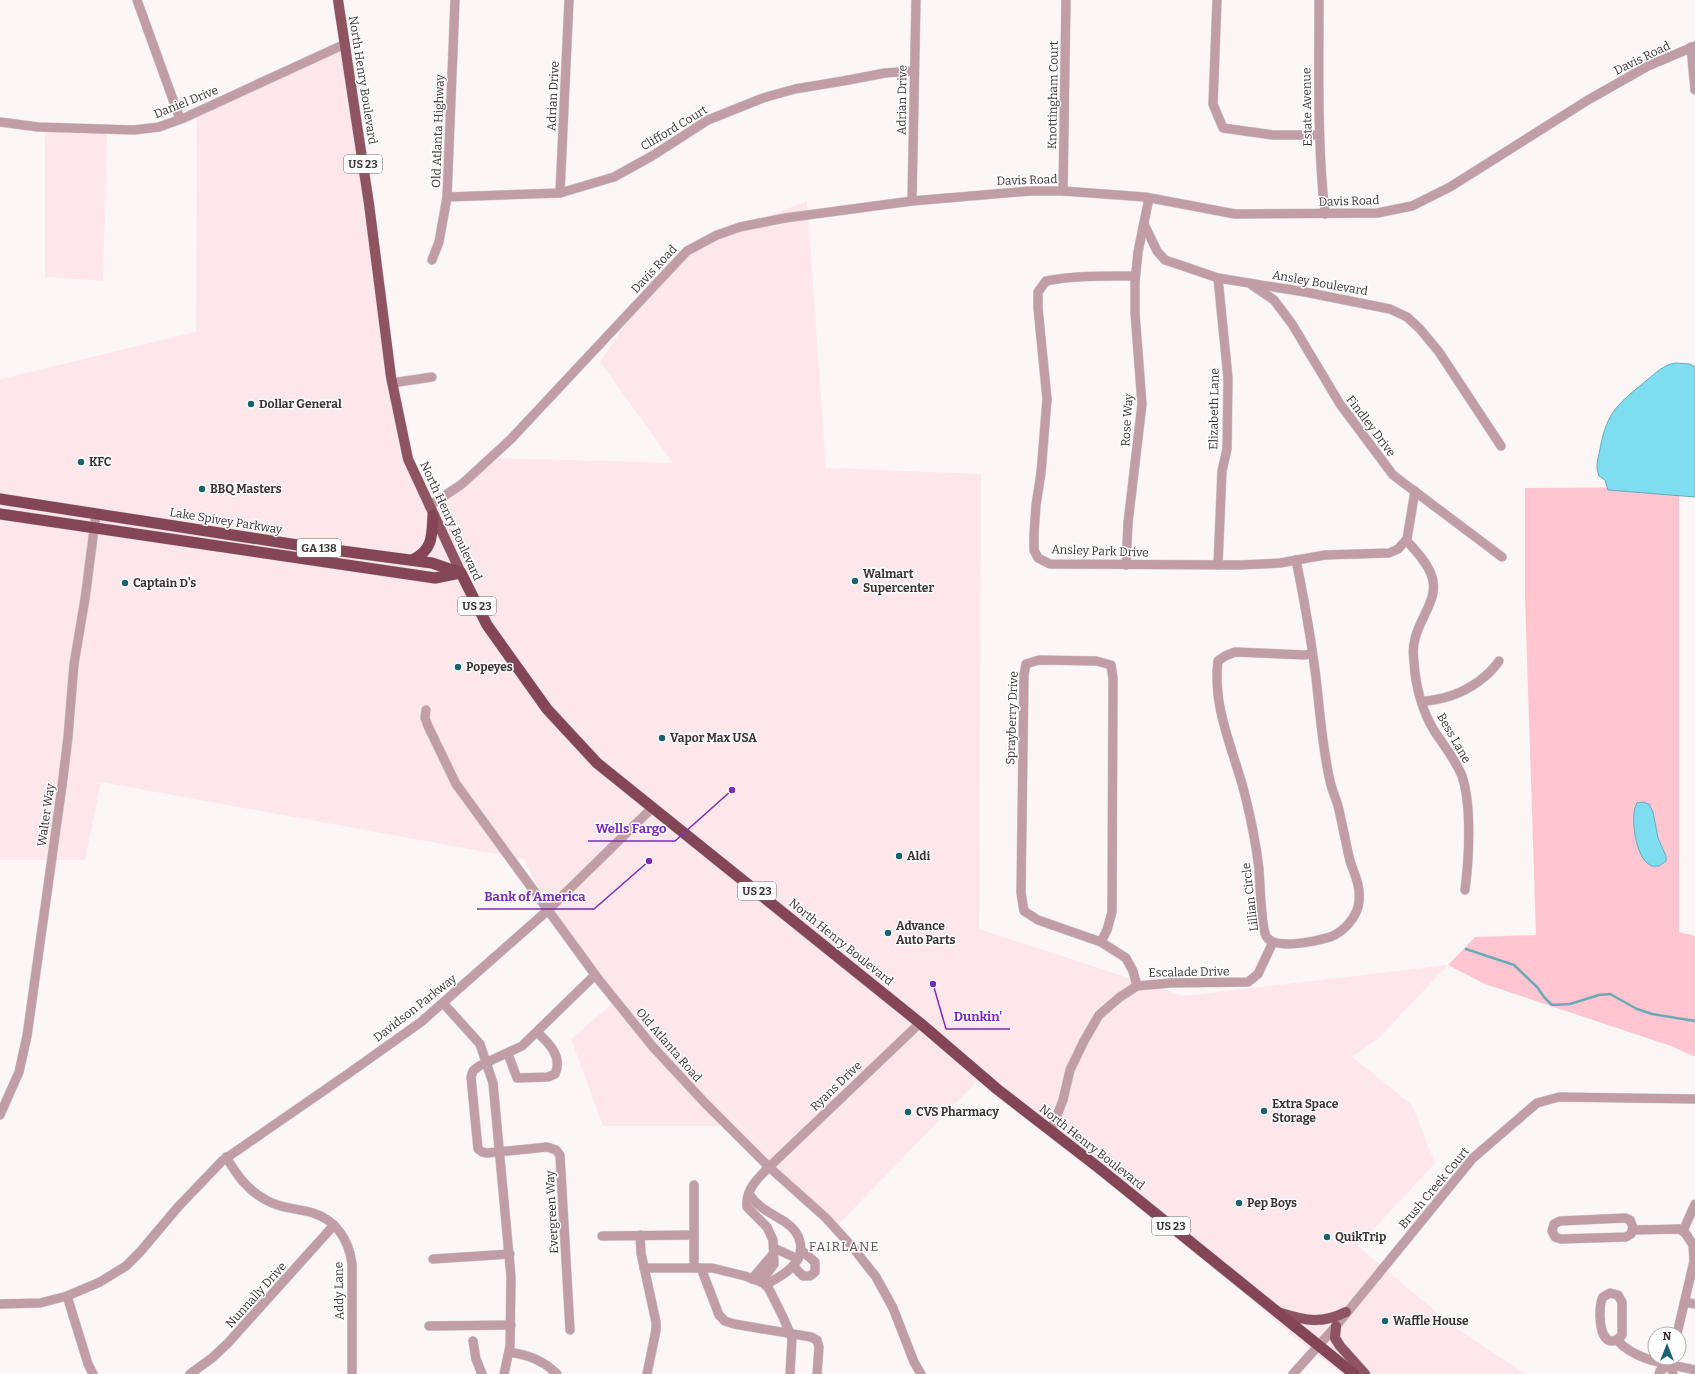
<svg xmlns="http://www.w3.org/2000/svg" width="1695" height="1374" font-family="Bitter,serif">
<rect width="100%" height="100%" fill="#fdf6f7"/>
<g fill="#fee7eb">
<polygon points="351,44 400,438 428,508 499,458 673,463 600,362 652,285 705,241 807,201 826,468 981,474 979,929 1184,996 1448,965 1379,1038 1352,1057 1412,1105 1435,1163 1358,1246 1453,1326 1526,1374 1342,1374 1298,1340 1184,1242 1136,1206 1073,1147 979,1079 838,1225 728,1126 603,1126 571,1039 614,1002 555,923 524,859 101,782 85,860 0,860 0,379 196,332 197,114"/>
<polygon points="45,127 107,132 103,281 45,277"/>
</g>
<polygon fill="#ffc6d1" points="1679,487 1679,932 1695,936 1695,1057 1671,1046 1485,984 1448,965 1475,937 1536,935 1525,597 1525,488"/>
<g fill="#7eddef" stroke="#6aaab7">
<path d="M1675,363L1690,364L1695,367V497L1608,490L1605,480L1599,476C1595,466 1598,459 1600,449C1607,411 1618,404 1647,380C1656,373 1663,365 1675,363Z"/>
<path d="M1643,802L1649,804L1653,812L1658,838L1666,856V861L1659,866C1656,866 1653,867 1650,865C1636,859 1629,815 1637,803Z"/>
</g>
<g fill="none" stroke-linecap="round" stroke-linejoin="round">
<polyline stroke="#6aaab7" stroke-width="2.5" points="1466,949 1514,965 1537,987 1544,997 1552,1005 1570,1004 1599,995 1610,994 1637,1009 1652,1014 1695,1021"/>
<g stroke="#dad3d4" stroke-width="10">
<g id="minor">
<polyline points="137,0 180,119"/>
<polyline points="1217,0 1213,104 1223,128 1273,135 1319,135"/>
<path d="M1319,0C1319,72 1317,143 1325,214"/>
<polyline points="1691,47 1695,90"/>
<polyline points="0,122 38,127 134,130 159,127 184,118 345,44"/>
<polyline points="1063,191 1066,0"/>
<polyline points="560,193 569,0"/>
<polyline points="447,197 560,193 614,177 652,156 708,120 763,98 795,89 843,81 885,73 914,71"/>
<polyline points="912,201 916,0"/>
<polyline points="1144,224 1157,251 1165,260 1186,267 1218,278 1305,292 1390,309 1407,317 1420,329 1439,352 1501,446"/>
<polyline points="432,260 439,242 447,197 455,0"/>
<path d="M1135,276C1106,276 1076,275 1046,281L1038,292V308L1047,399L1041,473L1036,505L1034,534V550L1038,558L1050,564L1240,565L1280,563L1325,555L1389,553L1398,549L1407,539L1415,491"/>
<polyline points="1252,285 1274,300 1292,324 1340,404 1393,475 1502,557"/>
<polyline points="392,383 432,377"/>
<polyline points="429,506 462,484 511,439 687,251 717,235 740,227 785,218 912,201 1031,191 1063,191 1145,197 1235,214 1377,213 1412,206 1450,187 1588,100 1648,66 1695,46"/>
<path d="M1406,540C1415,550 1426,561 1431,574C1441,597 1419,618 1415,639C1413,646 1413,654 1414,661C1415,684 1422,712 1435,732C1445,747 1455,759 1462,776C1472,806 1469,859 1465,890"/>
<path d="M1296,560C1304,599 1311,638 1316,678C1320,712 1322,747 1330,781C1332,791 1337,800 1339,810C1343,827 1346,844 1350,861C1354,873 1361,887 1359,901C1358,916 1344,932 1330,937C1317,941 1274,951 1266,936C1261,925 1260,883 1259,869C1256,844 1251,819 1245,795C1234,751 1212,708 1218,661L1225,656L1235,652L1305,655L1312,653"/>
<polyline points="1126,565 1128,523 1142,404 1135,313 1135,282 1138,252 1149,198"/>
<polyline points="1218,565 1222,471 1227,449 1228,378 1218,278"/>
<path d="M1422,702C1432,700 1443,699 1453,695C1470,689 1489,676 1499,661"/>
<polyline points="426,710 425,718 428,726 456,784 599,980 653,1047 704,1102 769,1167 826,1218 854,1249 876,1277 893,1308 914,1362 921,1374"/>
<polyline points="1101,942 1107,930 1112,912 1113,678 1111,665 1096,661 1039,660 1026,664 1024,675 1021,893 1024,911 1038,920 1101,942 1126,958 1133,971 1137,986"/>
<polyline points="443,1003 480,1044 493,1083 511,1277 510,1346 504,1374"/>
<path d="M508,1054L517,1078L548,1077L555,1074C563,1057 549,1043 537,1032"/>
<polyline points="0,1115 19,1072 27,1036 62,786 68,737 74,664 85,599 96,514"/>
<polyline points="1051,1131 1063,1100 1070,1070 1084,1041 1099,1015 1120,997 1137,986 1170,983 1248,982 1258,974 1273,942"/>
<path d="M226,1157C237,1175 247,1190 266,1200C281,1209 297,1208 313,1213C336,1220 349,1240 352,1264V1374"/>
<path d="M749,1194C758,1208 771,1213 785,1222C802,1233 807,1253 791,1268C784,1275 774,1280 765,1285"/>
<polygon points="1625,1218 1630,1220 1633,1227 1631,1234 1626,1237 1561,1239 1555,1237 1552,1231 1554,1224 1560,1221"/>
<polyline points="1633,1230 1680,1229 1686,1234 1693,1245 1694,1261 1677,1334"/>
<polyline points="1683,1231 1695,1204"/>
<polyline points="640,1235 641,1253 656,1322 656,1330 647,1374"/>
<polyline points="602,1236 694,1235"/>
<polyline points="774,1248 798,1259"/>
<polyline points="433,1259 510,1254"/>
<polyline points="793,1266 803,1276 810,1276 815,1272 815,1262 801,1250"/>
<polyline points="644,1268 712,1268 745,1276 764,1283 769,1289 783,1317 792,1338 790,1374"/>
<polyline points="694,1268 694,1185"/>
<polyline points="701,1268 719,1315 725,1321 734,1324 811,1337 817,1340 819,1347 817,1374"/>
<polyline points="752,1279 774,1253"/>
<path d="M761,1282L774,1264L773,1240L767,1227L747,1207C745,1190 758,1178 769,1167L920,1023"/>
<path d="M1610,1293L1618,1295L1622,1302V1335C1619,1338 1617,1341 1612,1341C1598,1341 1598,1305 1603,1297Z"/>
<polyline points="67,1296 88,1364 93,1374"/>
<polyline points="1685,1302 1695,1304"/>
<polyline points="0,1304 40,1303 67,1296 100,1282 126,1266 140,1252 178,1207 222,1161 345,1076 421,1022 547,911 652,808"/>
<polyline points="429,1326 511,1325"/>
<polyline points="570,1330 560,1155 556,1150 547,1147 487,1153 482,1152 478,1149 471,1077 473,1071 479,1066 522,1046 595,975"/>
<path d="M1617,1340C1635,1361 1669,1364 1695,1370"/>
<polyline points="473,1341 476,1359 482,1374"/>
<path d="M509,1352C528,1355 543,1360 557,1374"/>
<polyline points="1671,1358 1670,1364 1673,1374"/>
<polyline points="190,1374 212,1358 228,1343 334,1225"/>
<polyline points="1293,1374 1336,1326 1473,1158 1537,1103 1559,1097 1695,1099"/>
<polyline points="1659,1374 1660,1371 1670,1364"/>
</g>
</g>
<g stroke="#dad3d4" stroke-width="11">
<g id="primary">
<polyline points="338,0 369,204 391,377 408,459 461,573"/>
<path d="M1281,1313C1306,1321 1322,1324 1346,1312"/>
<polyline points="1336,1326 1335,1338 1340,1346 1365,1374"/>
</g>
</g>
<g stroke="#dad3d4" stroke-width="12">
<g id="trunk">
<polyline points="0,499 304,546 432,563 461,573"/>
<polyline points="0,514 435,578 460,573"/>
<path d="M412,560C433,551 432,535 433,515"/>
<polyline points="461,573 487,625 547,709 597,763 920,1023 997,1089 1099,1168 1354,1374"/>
</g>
</g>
<use href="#minor" stroke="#c19ea5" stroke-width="9"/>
<use href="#primary" stroke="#8e5461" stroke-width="10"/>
<use href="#trunk" stroke="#844655" stroke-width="11"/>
</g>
<g fill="#18636f" stroke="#fff" stroke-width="1.5">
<circle cx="251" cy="404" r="4"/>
<circle cx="81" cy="462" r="4"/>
<circle cx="202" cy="489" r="4"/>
<circle cx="855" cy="581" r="4"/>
<circle cx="125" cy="583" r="4"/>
<circle cx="458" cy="667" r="4"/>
<circle cx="662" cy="738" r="4"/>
<circle cx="899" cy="856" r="4"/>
<circle cx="888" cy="933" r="4"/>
<circle cx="1264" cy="1111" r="4"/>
<circle cx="908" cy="1112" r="4"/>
<circle cx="1239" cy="1203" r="4"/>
<circle cx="1327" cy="1237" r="4"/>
<circle cx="1385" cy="1321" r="4"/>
</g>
<g text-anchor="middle" stroke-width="3" stroke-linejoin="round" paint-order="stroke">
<g fill="#fff" stroke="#777071" stroke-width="1">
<rect x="344" y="155" width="38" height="18" rx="3"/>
<rect x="297" y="539" width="44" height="18" rx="3"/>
<rect x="458" y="597" width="38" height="18" rx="3"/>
<rect x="738" y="882" width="38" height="18" rx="3"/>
<rect x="1152" y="1217" width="38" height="18" rx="3"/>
</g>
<g font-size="11" font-weight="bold" fill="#3d3234">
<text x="363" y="168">US 23</text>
<text x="319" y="552">GA 138</text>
<text x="477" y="610">US 23</text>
<text x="757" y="895">US 23</text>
<text x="1171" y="1230">US 23</text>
</g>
<g font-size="12" fill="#3d3234" stroke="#fff">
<text transform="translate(1642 58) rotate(-26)" y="4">Davis Road</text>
<text transform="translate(363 80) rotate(81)" y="4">North Henry Boulevard</text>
<text transform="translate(1053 95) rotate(-89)" y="4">Knottingham Court</text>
<text transform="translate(553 96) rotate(-87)" y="4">Adrian Drive</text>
<text transform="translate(902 100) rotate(-89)" y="4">Adrian Drive</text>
<text transform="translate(186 102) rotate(-22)" y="4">Daniel Drive</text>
<text transform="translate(1307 107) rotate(-91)" y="4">Estate Avenue</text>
<text transform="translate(674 128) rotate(-31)" y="4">Clifford Court</text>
<text transform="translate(438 131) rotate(-88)" y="4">Old Atlanta Highway</text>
<text transform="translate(1027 180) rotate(-2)" y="4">Davis Road</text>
<text transform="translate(1349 201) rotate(-2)" y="4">Davis Road</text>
<text transform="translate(654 269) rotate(-47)" y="4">Davis Road</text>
<text transform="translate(1320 283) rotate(10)" y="4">Ansley Boulevard</text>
<text transform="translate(1214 409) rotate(-89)" y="4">Elizabeth Lane</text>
<text transform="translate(1127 420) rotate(-86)" y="4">Rose Way</text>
<text transform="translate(1371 426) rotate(53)" y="4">Findley Drive</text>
<text transform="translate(226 521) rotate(9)" y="4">Lake Spivey Parkway</text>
<text transform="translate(451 521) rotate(65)" y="4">North Henry Boulevard</text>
<text transform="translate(1100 551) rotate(2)" y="4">Ansley Park Drive</text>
<text transform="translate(1012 718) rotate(-88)" y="4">Sprayberry Drive</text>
<text transform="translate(1454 738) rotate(60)" y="4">Bess Lane</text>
<text transform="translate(46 815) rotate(-82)" y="4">Walter Way</text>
<text transform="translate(1250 897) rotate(-97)" y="4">Lillian Circle</text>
<text transform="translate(841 942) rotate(39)" y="4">North Henry Boulevard</text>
<text transform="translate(1189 972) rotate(-1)" y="4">Escalade Drive</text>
<text transform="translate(415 1008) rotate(-38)" y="4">Davidson Parkway</text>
<text transform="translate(669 1045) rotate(49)" y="4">Old Atlanta Road</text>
<text transform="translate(836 1086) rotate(-44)" y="4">Ryans Drive</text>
<text transform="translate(1092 1147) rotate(38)" y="4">North Henry Boulevard</text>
<text transform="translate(1434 1188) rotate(-50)" y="4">Brush Creek Court</text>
<text transform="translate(552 1212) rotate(-93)" y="4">Evergreen Way</text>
<text transform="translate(339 1291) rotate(-91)" y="4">Addy Lane</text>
<text transform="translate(256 1295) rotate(-48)" y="4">Nunnally Drive</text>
</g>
<g font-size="12" font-weight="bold" fill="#3d3234" stroke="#fff" text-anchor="start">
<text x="259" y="408">Dollar General</text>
<text x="89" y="466">KFC</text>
<text x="210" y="493">BBQ Masters</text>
<text x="863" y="578">Walmart<tspan x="863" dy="14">Supercenter</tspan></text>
<text x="133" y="587">Captain D's</text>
<text x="466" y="671">Popeyes</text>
<text x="670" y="742">Vapor Max USA</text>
<text x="907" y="860">Aldi</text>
<text x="896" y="930">Advance<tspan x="896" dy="14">Auto Parts</tspan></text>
<text x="1272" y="1108">Extra Space<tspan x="1272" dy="14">Storage</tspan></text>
<text x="916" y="1116">CVS Pharmacy</text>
<text x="1247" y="1207">Pep Boys</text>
<text x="1335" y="1241">QuikTrip</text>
<text x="1393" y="1325">Waffle House</text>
</g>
<g font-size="13" letter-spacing="1" fill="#695055" stroke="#fff">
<text x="844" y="1251">FAIRLANE</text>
</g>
</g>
<path fill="none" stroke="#7b2cbf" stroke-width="1.5" d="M732 790L675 841H588M649 861L594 909H477M933 984L946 1029H1010"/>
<g fill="#7b2cbf" stroke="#fff" stroke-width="1.5">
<circle cx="732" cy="790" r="4"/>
<circle cx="649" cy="861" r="4"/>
<circle cx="933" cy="984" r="4"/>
</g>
<g font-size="13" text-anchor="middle" font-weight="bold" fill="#7b2cbf" stroke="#fff" stroke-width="3" stroke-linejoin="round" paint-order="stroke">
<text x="631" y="833">Wells Fargo</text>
<text x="535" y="901">Bank of America</text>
<text x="978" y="1021">Dunkin'</text>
</g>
<g transform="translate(1667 1346)"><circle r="19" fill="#ffffff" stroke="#b1adae"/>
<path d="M0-3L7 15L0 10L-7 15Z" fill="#18636f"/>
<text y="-6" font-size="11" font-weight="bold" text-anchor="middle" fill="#3d3234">N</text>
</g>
</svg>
